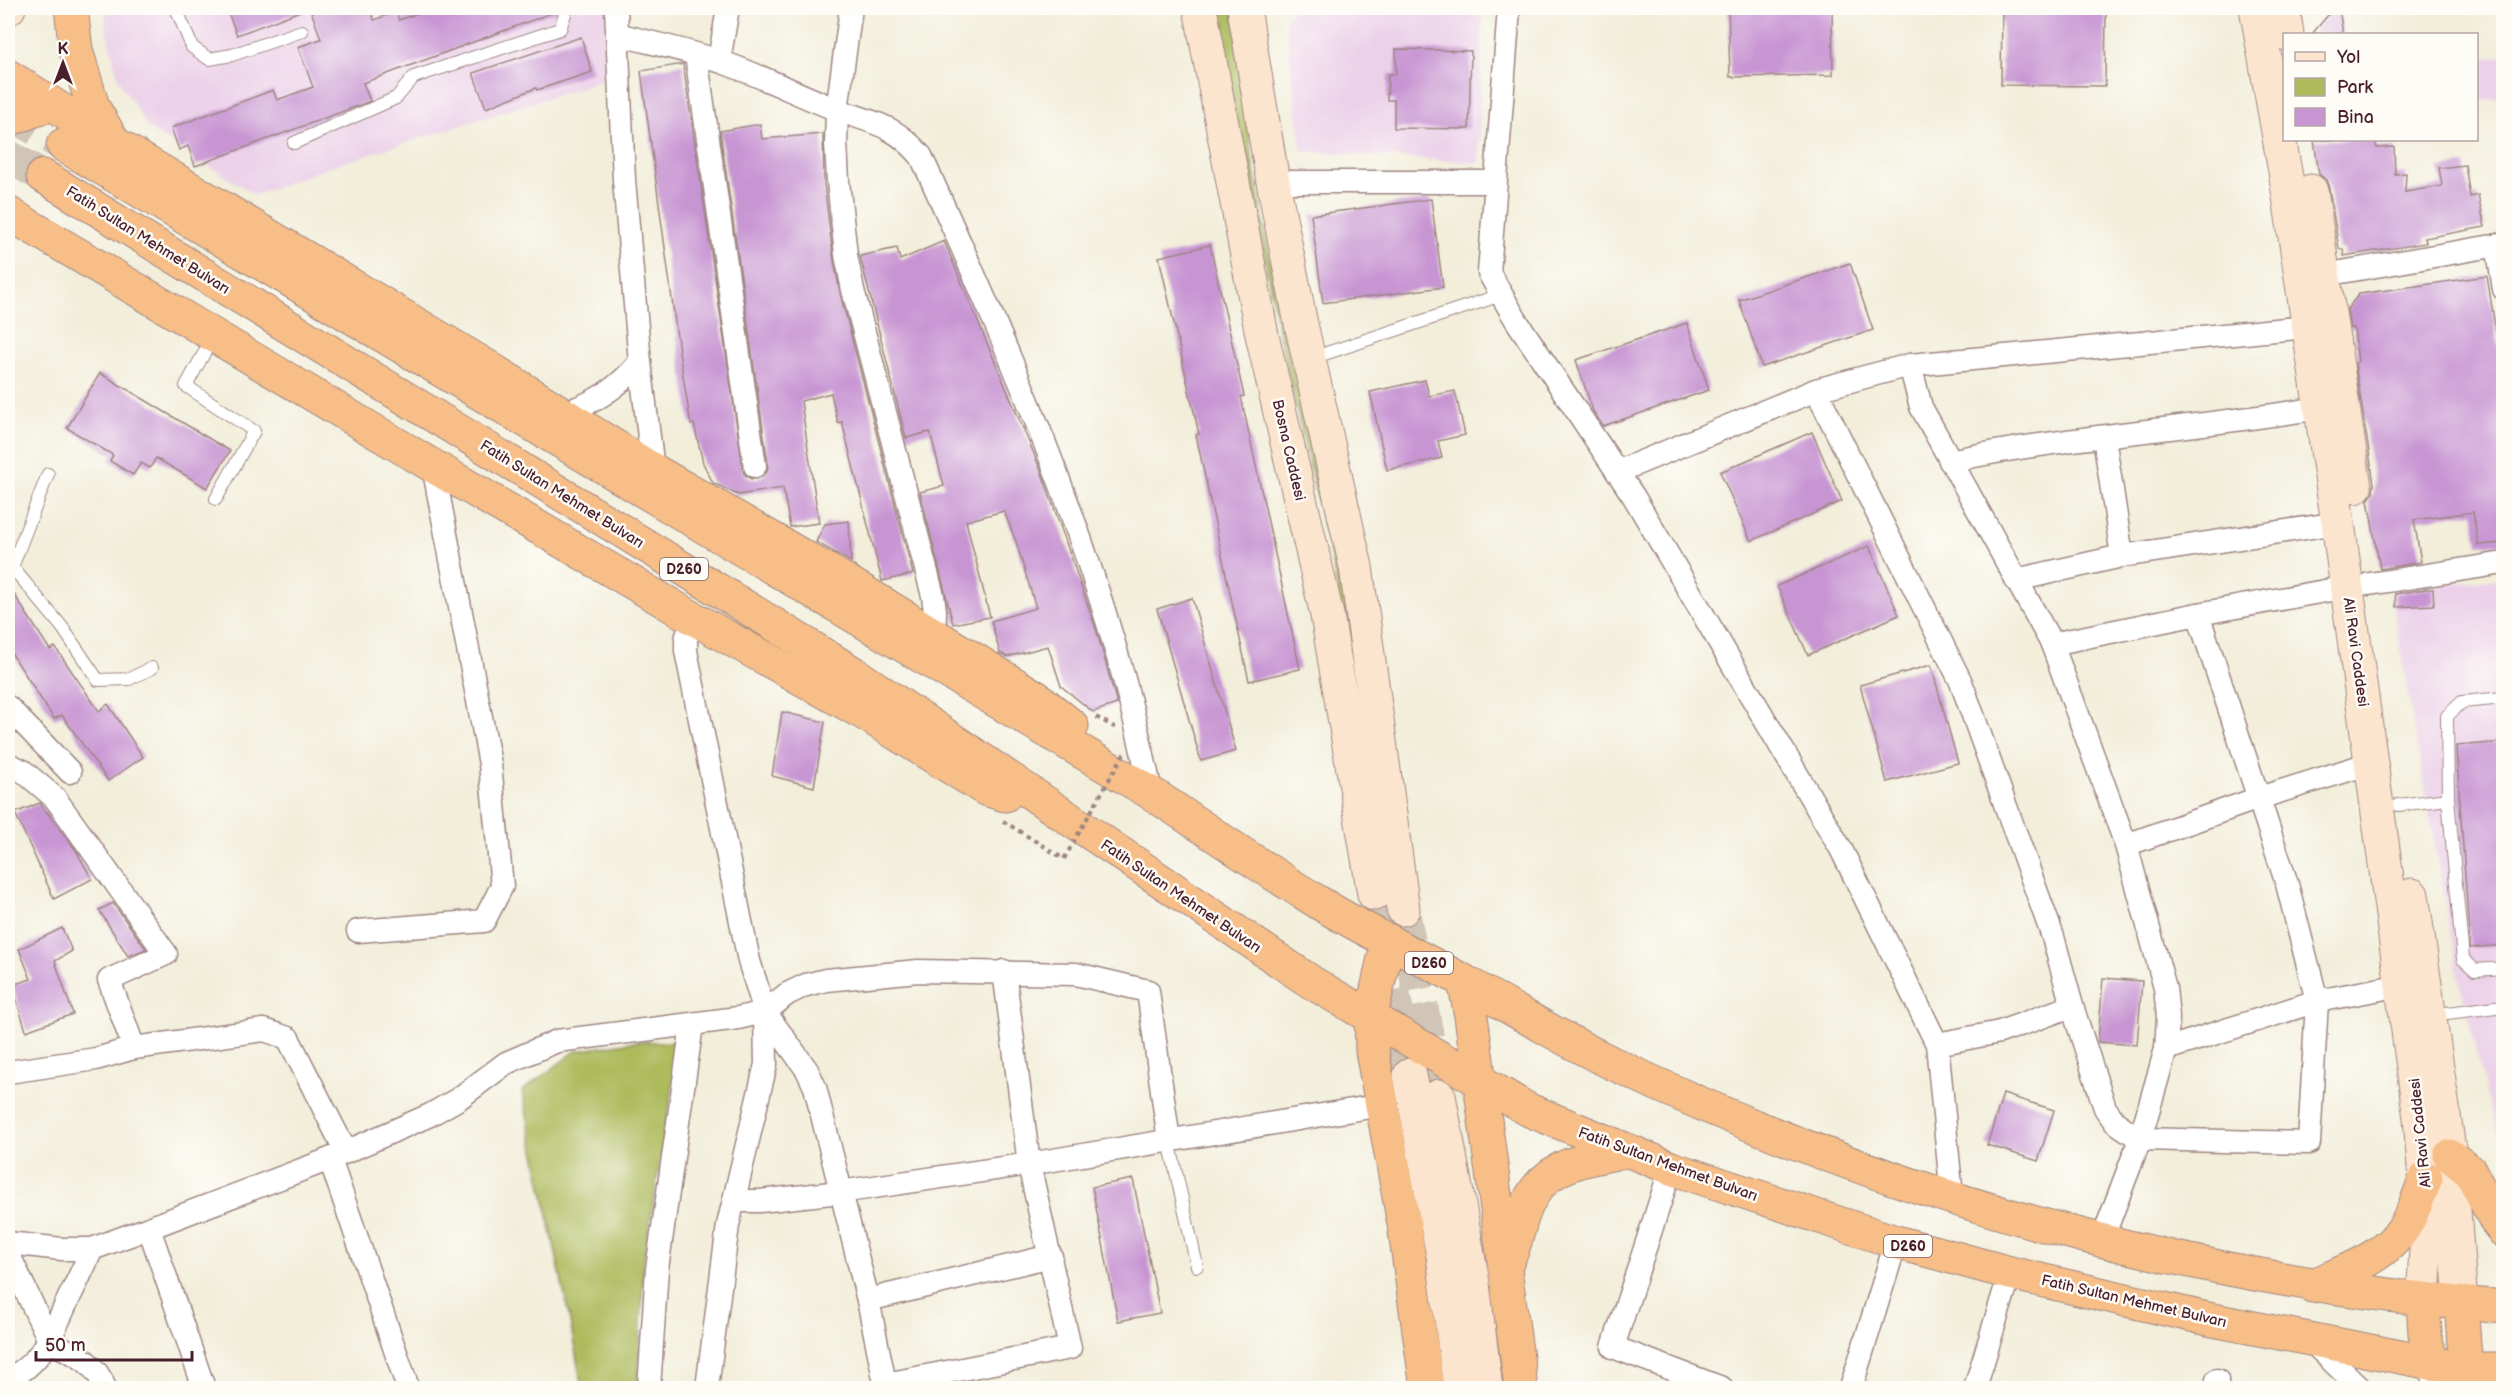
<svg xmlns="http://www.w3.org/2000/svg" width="2511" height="1396" font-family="'Balsamiq Sans',sans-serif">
<rect width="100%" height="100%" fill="#fdfcf7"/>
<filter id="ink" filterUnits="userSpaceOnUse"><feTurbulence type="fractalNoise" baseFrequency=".0167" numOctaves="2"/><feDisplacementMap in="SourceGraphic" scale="12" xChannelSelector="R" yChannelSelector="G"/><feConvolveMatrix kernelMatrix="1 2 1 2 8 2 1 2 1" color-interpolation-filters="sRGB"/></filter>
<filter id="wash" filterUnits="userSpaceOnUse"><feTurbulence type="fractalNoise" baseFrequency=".008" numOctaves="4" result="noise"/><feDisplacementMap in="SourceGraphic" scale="24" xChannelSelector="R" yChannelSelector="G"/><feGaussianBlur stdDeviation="1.35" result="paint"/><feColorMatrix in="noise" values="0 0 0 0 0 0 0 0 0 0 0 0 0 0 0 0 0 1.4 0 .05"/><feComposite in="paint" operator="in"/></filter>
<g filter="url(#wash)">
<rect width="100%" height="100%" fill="#f2eeda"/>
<g fill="#ecd1e9">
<polygon points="106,8 608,8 616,76 329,167 255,195 148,128 118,79 105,23"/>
<polygon points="1297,8 1442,8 1482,16 1479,163 1302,151 1285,19"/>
<polygon points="2503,56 2503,98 2477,101 2477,59"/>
<polygon points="2503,578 2503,1146 2490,1110 2458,976 2390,590"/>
</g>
<g fill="#aebb5d" stroke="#7c6d44" stroke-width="1.5">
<polygon points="1209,8 1233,8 1253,167 1283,327 1340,565 1384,881 1334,570 1278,330 1248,169"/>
<polygon points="638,1041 680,1043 644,1258 638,1388 582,1388 569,1316 522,1091 576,1051"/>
</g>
<g id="blocks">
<g fill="#c895d3">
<polygon points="226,8 306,8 306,9 237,35"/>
<polygon points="310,8 370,8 374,20 396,12 399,20 432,8 558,8 557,11 363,83 370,101 363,104 195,166 188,146 179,150 171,128 273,90 277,100 313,87 298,47 321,39"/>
<polygon points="1728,8 1832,8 1833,75 1730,77"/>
<polygon points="2002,8 2106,8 2105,86 2001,85"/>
<polygon points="2334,8 2339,8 2343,34 2312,34"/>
<polygon points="581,37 592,72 537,90 536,88 486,108 473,73"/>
<polygon points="1396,49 1471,51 1469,129 1394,128 1394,100 1387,100 1388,74 1396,74"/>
<polygon points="683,64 744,474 751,479 757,479 767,472 768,464 720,131 760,124 762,139 823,134 824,183 833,256 840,293 913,574 882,581 842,422 838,423 831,393 801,401 819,523 790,527 783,488 738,495 713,483 703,463 694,424 691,425 679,351 641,71"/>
<polygon points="2314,140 2375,140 2377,148 2394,147 2395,174 2406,173 2405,192 2442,186 2439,168 2465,165 2470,197 2478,195 2485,227 2425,238 2426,243 2344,256 2343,249 2339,249 2329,188 2326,180 2319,174"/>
<polygon points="1431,199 1443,287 1323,303 1311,215"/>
<polygon points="944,241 1042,473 1097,632 1117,704 1093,712 1061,686 1048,646 1007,657 1000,653 991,621 1036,608 1016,542 1004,511 966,521 990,617 953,624 920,492 944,486 930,432 906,438 860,256 897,248 900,260"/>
<polygon points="1210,245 1244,396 1241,397 1300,669 1249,681 1196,435 1199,434 1159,257"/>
<polygon points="1850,263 1873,330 1762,367 1739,300"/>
<polygon points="2487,276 2504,383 2504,543 2478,545 2473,512 2414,520 2421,562 2380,569 2368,500 2373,493 2374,484 2355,363 2358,362 2354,328 2350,328 2347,309 2359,294"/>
<polygon points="1687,323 1709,390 1603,426 1593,411 1576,360"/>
<polygon points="100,373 230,451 207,488 156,458 150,468 141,463 133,475 110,461 113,455 67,428"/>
<polygon points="1425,380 1429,396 1455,391 1465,435 1438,441 1442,458 1387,470 1370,392"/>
<polygon points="1812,432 1842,501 1751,541 1720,472"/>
<polygon points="849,521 851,562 816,542 825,524"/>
<polygon points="1869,546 1899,615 1808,655 1777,586"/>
<polygon points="8,585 50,650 55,647 99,711 108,704 143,757 108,781 62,715 54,719 8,648"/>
<polygon points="2426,589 2433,589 2434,605 2396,607 2395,594"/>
<polygon points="1192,598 1236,751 1201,761 1157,609"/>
<polygon points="1931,665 1958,763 1887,782 1860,685"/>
<polygon points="782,712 825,722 814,787 772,776"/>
<polygon points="2504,742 2504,945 2470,948 2456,746"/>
<polygon points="40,803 75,849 92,879 54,899 15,813"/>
<polygon points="113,903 146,949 128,956 99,910"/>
<polygon points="62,928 72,951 55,961 73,1014 26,1031 12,985 31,979 19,949"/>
<polygon points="2103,978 2142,981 2137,1045 2098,1042"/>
<polygon points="2003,1094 2054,1110 2038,1161 1987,1145"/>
<polygon points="1133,1179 1160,1313 1118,1321 1092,1187"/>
</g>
</g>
</g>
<g filter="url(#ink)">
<use href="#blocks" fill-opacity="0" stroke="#9e8682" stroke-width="1.5"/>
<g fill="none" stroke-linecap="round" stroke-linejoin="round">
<g stroke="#d0c5b7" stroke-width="33" stroke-dasharray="33 16" stroke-linecap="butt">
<polyline points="1374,894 1410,1075"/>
<polyline points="1403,909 1439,1096"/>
</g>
<g stroke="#d0c5b7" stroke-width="33" stroke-dasharray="33 16" stroke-linecap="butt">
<polyline points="8,113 63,145"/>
<polyline points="8,156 43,176"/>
</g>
<g stroke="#9e8682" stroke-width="14">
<g id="lane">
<polyline points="176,8 192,47 209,59 232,55 302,31"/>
<polyline points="294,143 396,98 414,77 560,29 567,8"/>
<polyline points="213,337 186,386 254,431 216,499"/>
<polyline points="1309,359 1501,295"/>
<polyline points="48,474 12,567 62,627 98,680 129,679 152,668"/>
<polyline points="2504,698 2462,702 2447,716 2448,799 2463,959 2475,970 2504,968"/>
<polyline points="2398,805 2448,799"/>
<polyline points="2431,1015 2504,1006"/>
<polyline points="1169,1141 1197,1266"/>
</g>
</g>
<g stroke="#9e8682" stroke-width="25">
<g id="street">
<polyline points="616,8 624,180 640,362 653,470"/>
<polyline points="851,8 837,110 836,144 838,181 846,255 853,290 933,596 935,611 934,635"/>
<polyline points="1509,8 1489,273 1516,320 1634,497 1841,849 1937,1044 1952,1197"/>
<path d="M617,34C651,43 686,50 719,61C757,74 793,92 830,107C869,123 891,121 921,156C1014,362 1107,570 1151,793"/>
<polyline points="696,55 755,466"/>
<polyline points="719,61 728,8"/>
<polyline points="1273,182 1495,182"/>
<polyline points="2497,245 2504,289"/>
<polyline points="2324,275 2504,244"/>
<polyline points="1910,365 1921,407 2052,644 2126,845 2165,988 2168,1017 2166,1049 2140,1139 2102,1240"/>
<polyline points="1816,390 1961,682 2053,937 2072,1006 2105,1108 2115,1122 2140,1139 2309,1143 2317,1001 2287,884 2198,614"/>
<path d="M562,413C594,404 618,388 640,362"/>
<polyline points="2104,437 2122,556"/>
<path d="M1950,461C2072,435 2197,428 2320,408"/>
<polyline points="1617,472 1816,390 1910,365 2307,327"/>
<polyline points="2016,580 2122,556 2338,523"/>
<polyline points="2369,584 2504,563"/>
<polyline points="693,618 686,639 686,651 749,961 765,1012 766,1064 728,1225 707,1388"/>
<polyline points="2052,644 2198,614 2347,587"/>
<polyline points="8,707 70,772"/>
<polyline points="8,764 23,771 55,798 166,954 109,980 134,1048"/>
<polyline points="2126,845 2259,798 2371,763"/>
<polyline points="358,931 484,921 502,886 490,764 433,466"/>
<polyline points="765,1012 807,1070 815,1087 868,1300 886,1388"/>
<polyline points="1937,1044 2000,1032 2072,1006"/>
<polyline points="2166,1049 2317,1001 2402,985"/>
<polyline points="8,1072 96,1059 134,1048 264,1030 288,1038 346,1152"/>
<polyline points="330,1159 408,1388"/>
<polyline points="1671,1168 1613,1347 1722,1388"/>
<polyline points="734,1201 760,1201 840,1192 1029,1164 1382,1105"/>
<polyline points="149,1228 204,1388"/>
<polyline points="8,1243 62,1249 92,1249 149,1228 330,1159 430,1115 458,1099 506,1063 557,1041 738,1018 765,1012 787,994 806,985 826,980 918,971 1076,974 1148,991 1169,1141"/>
<path d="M8,1253L50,1342C75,1354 95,1361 105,1388"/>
<polyline points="868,1300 1051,1256"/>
<polyline points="2309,1339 2360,1388"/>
<polyline points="2431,1363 2434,1388"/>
<path d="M8,1379C41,1364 52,1335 66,1304C75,1286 84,1267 92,1249"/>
<polyline points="2217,1380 2217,1388"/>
<polyline points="886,1384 1070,1348 1029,1164 1004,971"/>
<polyline points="649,1388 657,1269 692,1025"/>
<polyline points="1851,1388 1896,1242"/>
<polyline points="1975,1388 2010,1273"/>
</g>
</g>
<g stroke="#9e8682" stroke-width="35">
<g id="secondary">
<polyline points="1200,8 1262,335 1327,615 1374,894"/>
<polyline points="1244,8 1273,182 1301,324 1356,567 1403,909"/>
<polyline points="2256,8 2286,177 2338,523 2420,1118 2428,1216 2423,1299"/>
<polyline points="2283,8 2287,34"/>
<polyline points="8,9 9,8"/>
<polyline points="2311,191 2355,487"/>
<polyline points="2412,895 2450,1156 2461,1304"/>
<polyline points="1410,1075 1443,1256 1460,1388"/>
<polyline points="1439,1096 1472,1276 1486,1388"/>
</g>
</g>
<g stroke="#9e8682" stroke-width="35">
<g id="highway">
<polyline points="71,8 76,50 93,107 113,141"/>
<polyline points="8,76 114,143 483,364 653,470 846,581 1036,697 1072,726"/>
<polyline points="8,120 51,104"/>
<path d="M63,145L1151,793C1207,830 1261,867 1318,902C1363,930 1413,953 1460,979C1512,1008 1561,1039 1614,1064C1892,1197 2197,1283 2504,1307"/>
<polyline points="43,176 855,674 1311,982 1529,1110 1671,1168 1896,1242 2010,1273 2208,1319 2431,1363 2466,1369 2504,1369"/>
<polyline points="8,213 433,466 693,618 865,714 985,789 1005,795"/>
<polyline points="1388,940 1371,1016 1372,1051 1404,1224 1427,1388"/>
<polyline points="1464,981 1471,1016 1521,1388"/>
<polyline points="2450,1156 2470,1171 2496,1221 2504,1231"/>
<path d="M1507,1262C1515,1247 1517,1233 1522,1218C1538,1165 1578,1161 1625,1151"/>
<path d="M2312,1286C2343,1271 2383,1259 2403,1229C2413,1214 2419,1195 2426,1178"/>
<polyline points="2423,1299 2425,1334 2431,1363"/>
<polyline points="2461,1304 2466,1369"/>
</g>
</g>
<g stroke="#9e8682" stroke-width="4" stroke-dasharray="4.5 4.5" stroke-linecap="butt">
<polyline points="1096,717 1116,728"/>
<polyline points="1003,821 1064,859"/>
</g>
<use href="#lane" stroke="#fff" stroke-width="12"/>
<use href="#street" stroke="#fff" stroke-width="22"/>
<use href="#secondary" stroke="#fce5cf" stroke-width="33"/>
<use href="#highway" stroke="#f7be88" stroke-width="33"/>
<polyline stroke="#9e8682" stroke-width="4" stroke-dasharray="4.5 4.5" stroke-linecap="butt" points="1064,859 1126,750"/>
</g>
</g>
<g text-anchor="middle" stroke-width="5" stroke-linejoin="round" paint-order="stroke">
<g fill="#fdfcf7" stroke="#806168" stroke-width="1.5">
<rect x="660" y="558" width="48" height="22" rx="4.5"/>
<rect x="1405" y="952" width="48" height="22" rx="4.5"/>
<rect x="1884" y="1235" width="48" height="22" rx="4.5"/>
</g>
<g font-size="14" font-weight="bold" fill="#4a1f2b">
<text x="684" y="574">D260</text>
<text x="1429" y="968">D260</text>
<text x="1908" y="1251">D260</text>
</g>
<g font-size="15" fill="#4a1f2b" stroke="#fdfcf7">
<text transform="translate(148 240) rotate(32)" y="5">Fatih Sultan Mehmet Bulvarı</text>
<text transform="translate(1289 450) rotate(77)" y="5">Bosna Caddesi</text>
<text transform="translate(562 494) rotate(32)" y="5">Fatih Sultan Mehmet Bulvarı</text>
<text transform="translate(2356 652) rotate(82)" y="5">Ali Ravi Caddesi</text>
<text transform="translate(1181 896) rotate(34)" y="5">Fatih Sultan Mehmet Bulvarı</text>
<text transform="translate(2420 1133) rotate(-96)" y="5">Ali Ravi Caddesi</text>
<text transform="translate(1668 1164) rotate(20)" y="5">Fatih Sultan Mehmet Bulvarı</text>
<text transform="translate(2134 1301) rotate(13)" y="5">Fatih Sultan Mehmet Bulvarı</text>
</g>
</g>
<rect width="2511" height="1396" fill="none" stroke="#fdfcf7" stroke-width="30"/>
<rect x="2283" y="33" width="195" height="108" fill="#fdfcf7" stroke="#b5a4a5" stroke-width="1.5"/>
<rect x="2295" y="52" width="30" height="9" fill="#fce5cf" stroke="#b5a4a5" stroke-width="1.5"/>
<text x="2337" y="63" font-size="18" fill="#4a1f2b">Yol</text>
<rect x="2295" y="78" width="30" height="18" fill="#aebb5d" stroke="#b5a4a5" stroke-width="1.5"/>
<text x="2337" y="93" font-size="18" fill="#4a1f2b">Park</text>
<rect x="2295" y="108" width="30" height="18" fill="#c895d3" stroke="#b5a4a5" stroke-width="1.5"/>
<text x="2337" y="123" font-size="18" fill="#4a1f2b">Bina</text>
<g transform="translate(63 63)" stroke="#fdfcf7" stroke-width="4.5" paint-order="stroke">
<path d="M0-4.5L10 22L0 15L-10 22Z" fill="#4a1f2b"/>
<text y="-9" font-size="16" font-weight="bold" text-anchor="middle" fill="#4a1f2b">K</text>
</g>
<path d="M36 1351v9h156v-9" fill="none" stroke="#4a1f2b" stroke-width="3"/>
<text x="45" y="1351" font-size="18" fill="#4a1f2b" stroke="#fdfcf7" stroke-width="4.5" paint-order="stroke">50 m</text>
</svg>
